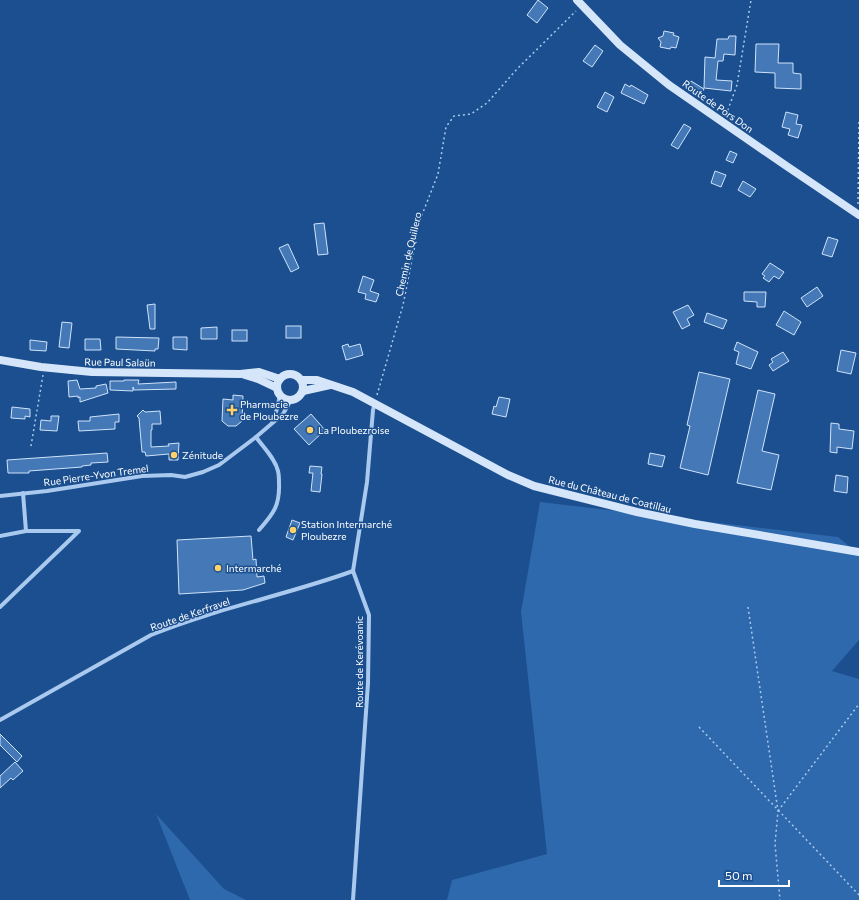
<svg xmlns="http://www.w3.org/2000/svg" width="859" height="900" font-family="Commissioner,sans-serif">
<rect width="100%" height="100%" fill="#1b4f8f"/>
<g fill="#2e69ad">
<polygon points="540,502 838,537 859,554 859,640 832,671 859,679 859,900 447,900 452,880 547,854 521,612"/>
<polygon points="156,814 224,889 246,900 190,900"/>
</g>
<g fill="#4478b7" stroke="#cfe3fa">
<polygon points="538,0 548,8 537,23 527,15"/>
<polygon points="664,31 674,33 673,35 679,37 676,48 671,47 670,49 660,47 661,42 658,38 663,36"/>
<polygon points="729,36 736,36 735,55 724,54 723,61 718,61 716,80 732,81 731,91 704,88 705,57 715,58 717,39 728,39"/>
<polygon points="756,44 779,44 778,63 793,63 793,73 801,74 801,89 775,88 775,73 755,72"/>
<polygon points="595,45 603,51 592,67 583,61"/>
<polygon points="691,81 704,89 699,97 686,88"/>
<polygon points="625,84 630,87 631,85 648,95 644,104 621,93"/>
<polygon points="605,92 614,97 607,112 597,107"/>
<polygon points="786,112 798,115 796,124 802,125 798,138 788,135 790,129 782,127"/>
<polygon points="684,124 691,128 678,149 671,145"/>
<polygon points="730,151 737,154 733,163 726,160"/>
<polygon points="715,171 726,175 721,187 711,183"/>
<polygon points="743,181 756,189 750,197 738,190"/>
<polygon points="324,223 328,254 318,255 314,224"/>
<polygon points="828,237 838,240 832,257 822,254"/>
<polygon points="288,244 299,268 291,272 279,248"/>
<polygon points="770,263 784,272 779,279 774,276 769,282 763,278 765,276 762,274"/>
<polygon points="363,276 374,280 370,291 379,294 376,302 365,299 366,294 358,292"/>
<polygon points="817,287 823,296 807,307 801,298"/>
<polygon points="744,292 766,292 765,307 757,307 757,302 744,301"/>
<polygon points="155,304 155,329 150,329 147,305"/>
<polygon points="688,305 694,315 687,319 690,325 682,329 673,312"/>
<polygon points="784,311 801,322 794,335 776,325"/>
<polygon points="707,313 727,320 723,329 704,322"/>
<polygon points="62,322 72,323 69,348 59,347"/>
<rect x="286" y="326" width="15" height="12"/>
<polygon points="217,327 217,339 201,339 201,328"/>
<rect x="232" y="330" width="15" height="11"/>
<polygon points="116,337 159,338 158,349 155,349 155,351 116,349"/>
<polygon points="173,337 187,337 187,350 173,349"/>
<polygon points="85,339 100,339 101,350 85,350"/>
<polygon points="30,340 47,342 46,351 30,350"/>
<polygon points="737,342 758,352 751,369 736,364 739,352 734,350"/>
<polygon points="348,344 349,347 360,344 363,355 346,360 342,346"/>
<polygon points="841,350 856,353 851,374 837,371"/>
<polygon points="783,352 789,361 773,371 769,365 773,362 771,359"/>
<polygon points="699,372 730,379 708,475 680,468 690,426 687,425"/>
<polygon points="77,380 80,389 96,388 96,386 106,384 108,393 80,402 80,397 78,398 78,396 69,397 68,381"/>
<polygon points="124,380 139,380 138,384 176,382 176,389 134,390 133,387 133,391 110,390 110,381 124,381"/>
<polygon points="758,390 775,394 762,451 779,455 771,490 737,483"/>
<polygon points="233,395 243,396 242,421 236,426 228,426 222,421 223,399 233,400"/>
<polygon points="499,397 510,399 506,417 492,414 494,406 496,407"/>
<polygon points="12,407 30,409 30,417 25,416 25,419 11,418"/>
<polygon points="143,410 145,412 160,411 161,424 152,424 152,430 151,430 151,447 169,446 168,444 179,443 178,460 169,460 169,454 146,456 145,452 142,452 139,418 137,416"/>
<polygon points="119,414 119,422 115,422 115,429 79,431 78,421 90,421 90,417"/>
<polygon points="311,414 325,430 309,445 294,429"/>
<polygon points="51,416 59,416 57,431 40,430 41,420 51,421"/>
<polygon points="831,423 839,424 839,429 854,431 852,449 837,447 837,453 830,452"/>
<polygon points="107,453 108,462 91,463 91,465 82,466 82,467 29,471 29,473 8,473 7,460"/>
<polygon points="650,453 665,456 662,467 648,464"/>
<polygon points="310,466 322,467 321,474 322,474 320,492 311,491 313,473 309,473"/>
<polygon points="836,475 848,477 847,493 834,491"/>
<polygon points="292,520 300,523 293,540 286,537"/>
<polygon points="251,536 253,560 256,559 257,577 264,576 265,583 243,590 179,594 177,540"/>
<polygon points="0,734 22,756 17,762 0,745"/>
<polygon points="15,762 23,771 13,780 11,778 0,788 0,776"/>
</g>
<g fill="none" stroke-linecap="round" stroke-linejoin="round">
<g stroke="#a9c9ee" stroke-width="1.5" stroke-dasharray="2 3" stroke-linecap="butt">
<polyline points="726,115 737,85 751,0"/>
<polyline points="858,204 859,122"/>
<polyline points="377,395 403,305 420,220 438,174 446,127 454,116 471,114 487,103 517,69 576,11"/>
<polyline points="31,446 43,375"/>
<polyline points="748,607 778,811 775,844 780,900"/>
<polyline points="699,727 859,895"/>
<polyline points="778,811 859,704"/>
</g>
<g stroke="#a9c9ee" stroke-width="4">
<polyline points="272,422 277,409 280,395"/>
<path d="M256,437C263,447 275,458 278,471C279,475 279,479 279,483C280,506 273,514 259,530"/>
<polyline points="23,493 26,531"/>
<polyline points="0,496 47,491 142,476 171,475 185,477 203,472 219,465 256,437 283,414 291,400"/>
<polyline points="0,536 26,531 79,531 0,607"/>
<path d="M0,720L151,635C217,608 287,595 353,571"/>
<polyline points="353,900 368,683 369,615 353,571 367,482 373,410 375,403"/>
</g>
<g stroke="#d6e6fa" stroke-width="8">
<polyline points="577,0 620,45 669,85 785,165 859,215"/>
<polyline points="0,360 41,367 92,372 240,374 259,372 280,379"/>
<circle cx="290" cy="387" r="13"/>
<polyline points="245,375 258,379 277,388"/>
<polyline points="302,380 317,380 353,392 508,475 534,486 637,512 695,524 859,552"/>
<polyline points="303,391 330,385"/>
</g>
</g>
<g fill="#ffd166" stroke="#1b4f8f" stroke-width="1.5">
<path d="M230 404h4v4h4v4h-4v4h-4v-4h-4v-4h4z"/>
<circle cx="310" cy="430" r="4"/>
<circle cx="174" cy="455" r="4"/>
<circle cx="293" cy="530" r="4"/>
<circle cx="218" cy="568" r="4"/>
</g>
<g text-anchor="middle" stroke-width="3" stroke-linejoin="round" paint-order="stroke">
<g font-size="10" fill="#fff" stroke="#1b4f8f">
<text transform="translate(718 106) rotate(35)" y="4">Route de Pors Don</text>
<text transform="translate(408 254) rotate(-77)" y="4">Chemin de Quillero</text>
<text transform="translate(120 362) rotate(1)" y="4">Rue Paul Salaün</text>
<text transform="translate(96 475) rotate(-8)" y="4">Rue Pierre-Yvon Tremel</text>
<text transform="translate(610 494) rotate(14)" y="4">Rue du Château de Coatillau</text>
<text transform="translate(190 614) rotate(-19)" y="4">Route de Kerfravel</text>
<text transform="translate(359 662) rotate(-90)" y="4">Route de Kerévoanic</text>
</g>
<g font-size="10" fill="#fff" stroke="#1b4f8f" text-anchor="start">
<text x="240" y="408">Pharmacie<tspan x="240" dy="12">de Ploubezre</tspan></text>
<text x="318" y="434">La Ploubezroise</text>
<text x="182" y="459">Zénitude</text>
<text x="301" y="528">Station Intermarché<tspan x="301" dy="12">Ploubezre</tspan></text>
<text x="226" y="572">Intermarché</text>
</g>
</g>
<path d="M719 880v6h70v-6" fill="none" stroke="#ffffff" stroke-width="2"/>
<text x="725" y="880" font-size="12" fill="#ffffff" stroke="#1b4f8f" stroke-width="3" paint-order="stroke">50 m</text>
</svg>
